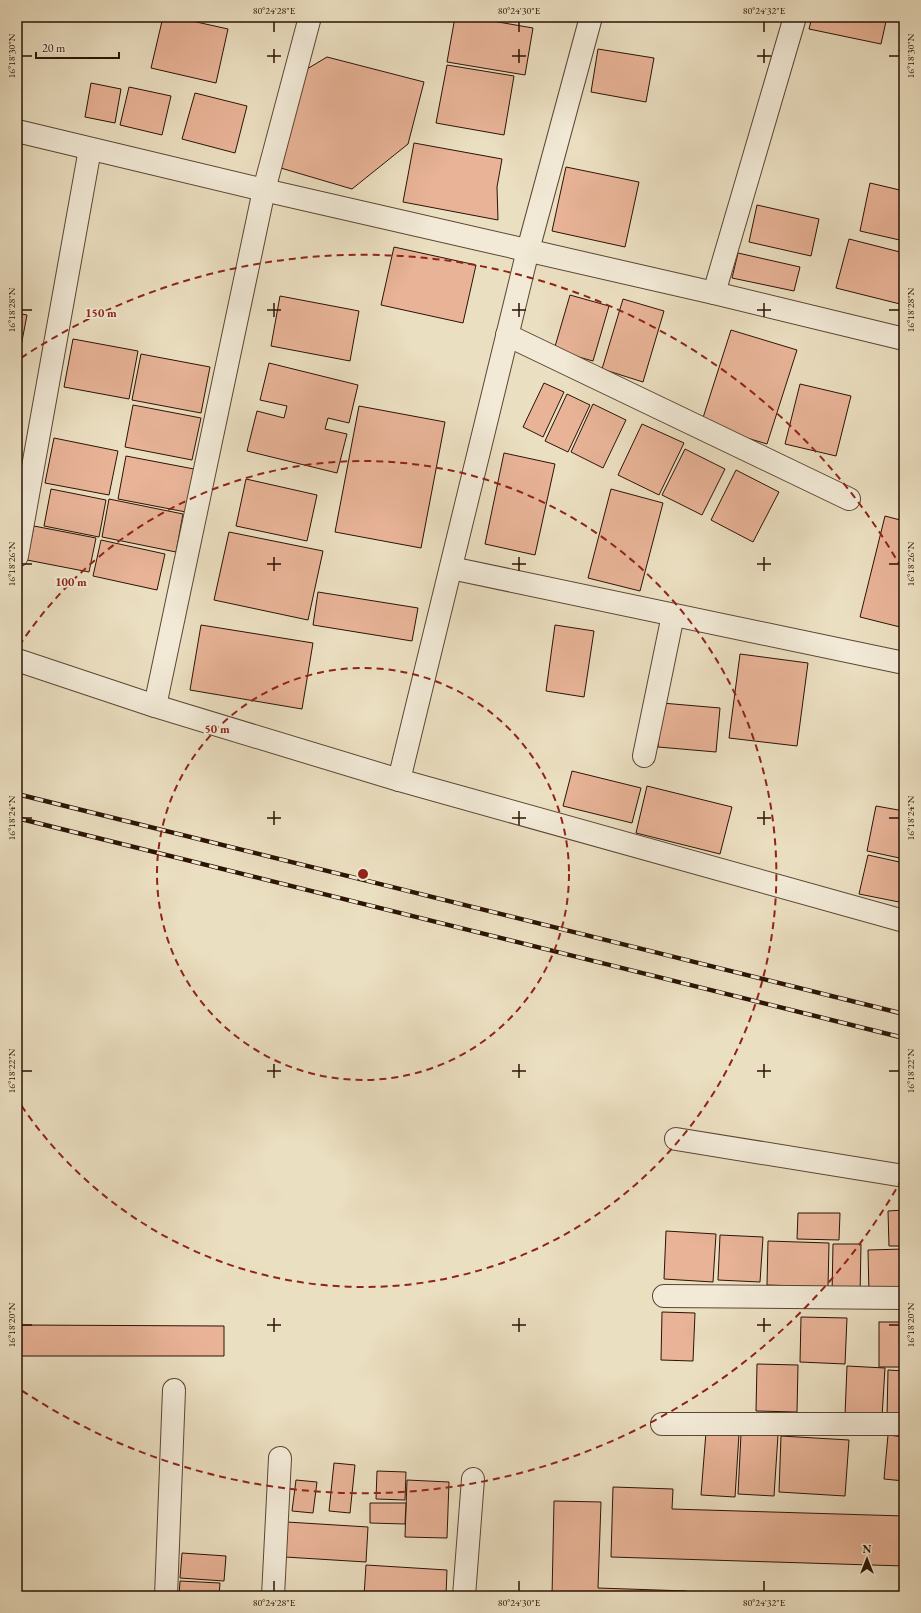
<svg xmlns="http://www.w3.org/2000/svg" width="921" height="1613" font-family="'EB Garamond',serif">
<rect width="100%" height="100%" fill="#ebdfc1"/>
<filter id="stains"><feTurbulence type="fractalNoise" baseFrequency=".005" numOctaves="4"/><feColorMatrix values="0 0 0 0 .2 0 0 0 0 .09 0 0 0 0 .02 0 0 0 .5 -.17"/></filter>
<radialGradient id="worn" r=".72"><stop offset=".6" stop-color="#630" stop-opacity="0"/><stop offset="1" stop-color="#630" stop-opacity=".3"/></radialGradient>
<g fill="#e8b397" stroke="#2c1304">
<polygon points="163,17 174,17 228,29 216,83 151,68"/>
<polygon points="455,17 469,17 533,28 525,75 447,62"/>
<polygon points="812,17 887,17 881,44 809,29"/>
<polygon points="904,32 904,52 899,51"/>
<polygon points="598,49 654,58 646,102 591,92"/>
<polygon points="327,57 424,82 408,144 352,189 274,166 302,72"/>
<polygon points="447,65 514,76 504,135 436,123"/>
<polygon points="91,83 121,89 115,123 85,117"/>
<polygon points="129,87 171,96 162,135 120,125"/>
<polygon points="195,93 247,106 235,153 182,139"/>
<polygon points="414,143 502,159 497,187 498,220 403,202"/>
<polygon points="566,167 639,182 625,247 552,231"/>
<polygon points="870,183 904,191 904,241 860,231"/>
<polygon points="757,205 819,219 811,256 749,242"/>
<polygon points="849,239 904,253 904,305 836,288"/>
<polygon points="394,247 476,265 463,323 381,305"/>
<polygon points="738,253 800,267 794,291 732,278"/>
<polygon points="570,295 609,306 593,361 554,350"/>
<polygon points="280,296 359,311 350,361 271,346"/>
<polygon points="623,299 664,311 643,382 602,369"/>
<polygon points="17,313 27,315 17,367"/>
<polygon points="731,330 797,350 767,444 701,424"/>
<polygon points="73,339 138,351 129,399 64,387"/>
<polygon points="141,354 210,367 201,413 132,400"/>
<polygon points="269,363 358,385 349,423 328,418 325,429 347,434 337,473 247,451 257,411 284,418 287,406 260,400"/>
<polygon points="544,383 564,392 543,437 523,427"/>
<polygon points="800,384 851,396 836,456 785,444"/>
<polygon points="567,394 590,405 568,452 545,441"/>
<polygon points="593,404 626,420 603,468 571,452"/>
<polygon points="133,405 201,418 192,460 125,447"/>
<polygon points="359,406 445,422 421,548 335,532"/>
<polygon points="642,424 684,443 659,495 618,475"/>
<polygon points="54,438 118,451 109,495 45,483"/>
<polygon points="685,449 725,469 702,515 662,495"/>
<polygon points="504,453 555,464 535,555 485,544"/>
<polygon points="126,456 194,469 186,512 118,499"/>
<polygon points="736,470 779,492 753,542 711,520"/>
<polygon points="246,479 317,495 307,541 236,526"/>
<polygon points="51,489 106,500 99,537 44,526"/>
<polygon points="611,489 663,503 640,591 588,578"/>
<polygon points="109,499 183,514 176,552 102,537"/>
<polygon points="885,516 904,521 904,628 860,617"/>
<polygon points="34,526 96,538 89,572 27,560"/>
<polygon points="229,532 323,551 308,620 214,600"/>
<polygon points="101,540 165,554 157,590 93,576"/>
<polygon points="318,592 418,608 412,641 313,625"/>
<polygon points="201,625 313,643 302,709 190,690"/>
<polygon points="555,625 594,631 584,697 546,691"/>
<polygon points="740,654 808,663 797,746 729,738"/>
<polygon points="662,703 720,708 716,752 658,747"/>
<polygon points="572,771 641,788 632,823 563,806"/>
<polygon points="647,786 732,807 720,854 636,833"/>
<polygon points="876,806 904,811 904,859 867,851"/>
<polygon points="868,855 904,863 904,879 899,902 859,894"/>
<polygon points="904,1210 904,1246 889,1246 888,1211"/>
<polygon points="798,1213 840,1213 839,1240 797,1239"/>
<polygon points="666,1231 716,1234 713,1282 664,1279"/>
<polygon points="720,1235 763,1237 760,1282 718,1280"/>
<polygon points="768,1241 829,1243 828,1287 767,1285"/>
<polygon points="833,1244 861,1244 860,1296 832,1295"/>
<polygon points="904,1249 904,1295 869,1295 868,1250"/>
<polygon points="662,1312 695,1313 693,1361 661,1360"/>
<polygon points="801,1317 847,1318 845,1364 800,1362"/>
<rect x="879" y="1322" width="25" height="45"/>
<polygon points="20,1325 224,1326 224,1356 20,1356"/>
<polygon points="757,1364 798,1365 797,1412 756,1411"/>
<polygon points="847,1366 885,1368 882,1417 845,1415"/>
<polygon points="888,1370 904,1371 904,1418 887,1418"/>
<polygon points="706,1432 739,1434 735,1497 701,1495"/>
<polygon points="741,1434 778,1435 774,1496 738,1494"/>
<polygon points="888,1435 904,1437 904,1481 884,1479"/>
<polygon points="781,1436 849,1440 845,1496 779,1492"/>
<polygon points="334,1463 355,1465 350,1513 329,1511"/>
<polygon points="377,1471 406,1472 405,1500 376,1499"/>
<polygon points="296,1480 317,1482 313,1513 292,1511"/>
<polygon points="407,1480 449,1482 447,1538 405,1537"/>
<polygon points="613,1487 673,1489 672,1509 904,1516 904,1566 611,1557"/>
<polygon points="554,1501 601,1502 598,1588 687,1591 687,1596 552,1596"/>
<polygon points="370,1503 406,1503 405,1524 370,1523"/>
<polygon points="287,1522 368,1527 366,1562 285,1557"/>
<polygon points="182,1553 226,1556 224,1581 180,1578"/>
<polygon points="366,1565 447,1570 446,1596 364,1596"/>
<polygon points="180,1581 220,1583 219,1596 179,1596"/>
<polygon points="285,1593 333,1595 285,1596"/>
</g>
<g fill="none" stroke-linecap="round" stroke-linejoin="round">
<g stroke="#5c4633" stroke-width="24">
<g id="minor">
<polyline points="17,131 264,190 714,293 904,339"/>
<polyline points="714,293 795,17"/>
<polyline points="507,335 849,499"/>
<polyline points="17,556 90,149"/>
<polyline points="451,568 904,663"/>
<polyline points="17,660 155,706 399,780 904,921"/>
<polyline points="155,706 264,190 310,17"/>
<polyline points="644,756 673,615"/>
<polyline points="399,780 528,250 591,17"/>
<polyline points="676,1139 904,1176"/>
<polyline points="664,1296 904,1298"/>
<polyline points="662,1424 904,1424"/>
<polyline points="166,1596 174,1390"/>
<polyline points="273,1596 280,1458"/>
<polyline points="464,1596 473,1479"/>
</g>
</g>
<use href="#minor" stroke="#f2ead7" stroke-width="22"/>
<g stroke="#2c1304" stroke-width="4.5">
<g id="rail">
<polyline points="17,794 904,1014"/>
<polyline points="17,818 904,1038"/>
</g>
</g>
<use href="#rail" stroke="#f2ead7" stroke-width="3" stroke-dasharray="9" stroke-linecap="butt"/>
</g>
<path fill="none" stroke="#2c1304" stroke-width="1.5" d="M274,22V32M519,22V32M764,22V32M274,49V63M519,49V63M764,49V63M22,56H32M267,56H281M512,56H526M757,56H771M889,56H899M274,303V317M519,303V317M764,303V317M22,310H32M267,310H281M512,310H526M757,310H771M889,310H899M274,557V571M519,557V571M764,557V571M22,564H32M267,564H281M512,564H526M757,564H771M889,564H899M274,811V825M519,811V825M764,811V825M22,818H32M267,818H281M512,818H526M757,818H771M889,818H899M274,1064V1078M519,1064V1078M764,1064V1078M22,1071H32M267,1071H281M512,1071H526M757,1071H771M889,1071H899M274,1318V1332M519,1318V1332M764,1318V1332M22,1325H32M267,1325H281M512,1325H526M757,1325H771M889,1325H899M274,1581V1591M519,1581V1591M764,1581V1591"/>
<g fill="none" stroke="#8f2418" stroke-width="2" stroke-dasharray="7 5">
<circle cx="363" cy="874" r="206"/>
<path d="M19 646A413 413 0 1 1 19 1102"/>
<path d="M902 1179A619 619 0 0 1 21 1390M21 358A619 619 0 0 1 902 569"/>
</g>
<circle cx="363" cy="874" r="6" fill="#8f2418" stroke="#f2ead7" stroke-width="2"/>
<g font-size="12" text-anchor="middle" font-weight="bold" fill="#8f2418" stroke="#f2ead7" stroke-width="4" stroke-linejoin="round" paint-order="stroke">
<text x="101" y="317">150 m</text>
<text x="71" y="586">100 m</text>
<text x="217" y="733">50 m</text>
</g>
<rect width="921" height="1613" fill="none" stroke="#ebdfc1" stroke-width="44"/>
<g transform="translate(867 1559)" stroke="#f2ead7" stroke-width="3" paint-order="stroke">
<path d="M0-3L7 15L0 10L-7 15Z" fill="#2c1304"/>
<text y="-6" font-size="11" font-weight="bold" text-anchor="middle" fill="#2c1304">N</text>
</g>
<path d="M36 52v6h83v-6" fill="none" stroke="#2c1304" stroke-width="2"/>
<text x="42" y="52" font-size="12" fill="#2c1304" stroke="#f2ead7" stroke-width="3" paint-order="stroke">20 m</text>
<rect x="22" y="22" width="877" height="1569" fill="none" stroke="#2c1304" stroke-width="1.5"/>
<g font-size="10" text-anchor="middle" fill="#2c1304">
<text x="274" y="14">80°24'28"E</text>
<text x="519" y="14">80°24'30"E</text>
<text x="764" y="14">80°24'32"E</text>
<text transform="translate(11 56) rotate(-90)" y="4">16°18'30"N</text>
<text transform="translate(910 56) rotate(-90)" y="4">16°18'30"N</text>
<text transform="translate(11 310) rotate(-90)" y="4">16°18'28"N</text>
<text transform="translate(910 310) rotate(-90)" y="4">16°18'28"N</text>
<text transform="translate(11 564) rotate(-90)" y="4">16°18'26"N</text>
<text transform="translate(910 564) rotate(-90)" y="4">16°18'26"N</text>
<text transform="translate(11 818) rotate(-90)" y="4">16°18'24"N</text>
<text transform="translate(910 818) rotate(-90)" y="4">16°18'24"N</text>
<text transform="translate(11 1071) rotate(-90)" y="4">16°18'22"N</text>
<text transform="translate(910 1071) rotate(-90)" y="4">16°18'22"N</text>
<text transform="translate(11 1325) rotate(-90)" y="4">16°18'20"N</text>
<text transform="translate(910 1325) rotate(-90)" y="4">16°18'20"N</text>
<text x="274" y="1606">80°24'28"E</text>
<text x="519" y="1606">80°24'30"E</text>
<text x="764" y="1606">80°24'32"E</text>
</g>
<rect width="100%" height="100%" filter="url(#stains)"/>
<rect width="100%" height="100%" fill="url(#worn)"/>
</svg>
